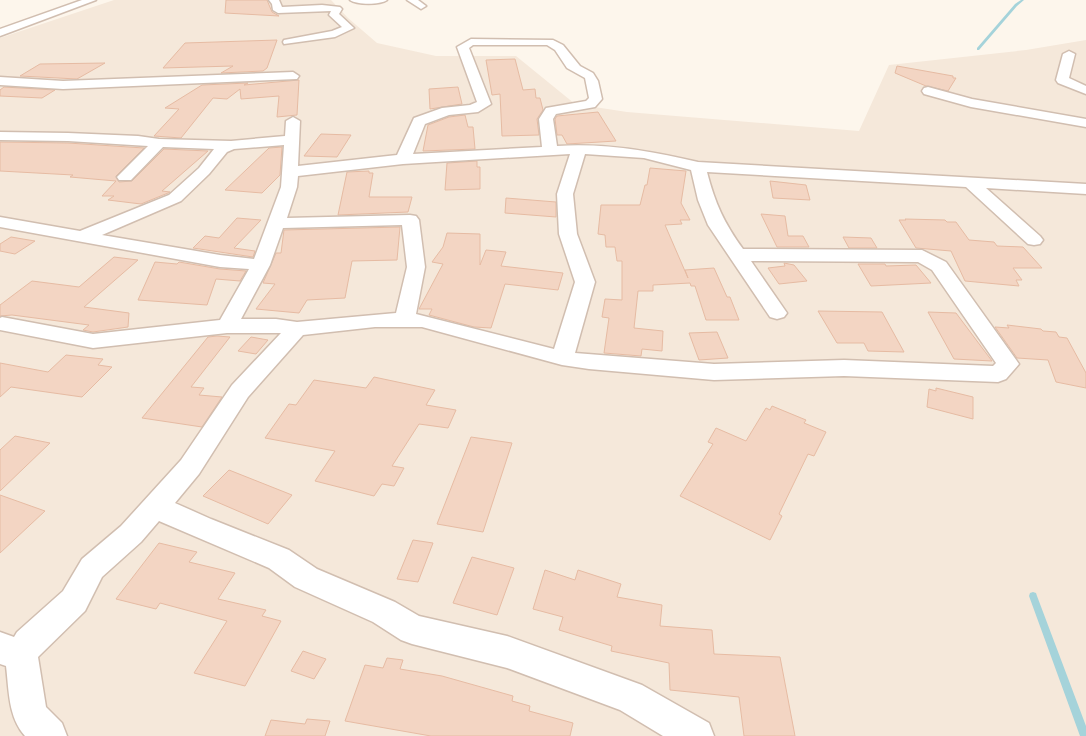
<svg xmlns="http://www.w3.org/2000/svg" width="1086" height="736" font-family="Rubik,sans-serif">
<rect width="100%" height="100%" fill="#fdf6ec"/>
<polygon fill="#f5e8da" points="114,0 331,0 348,18 377,43 436,56 516,56 575,104 627,112 859,131 889,65 1026,50 1086,40 1086,736 0,736 0,38"/>
<g fill="none" stroke-linecap="round" stroke-linejoin="round">
<g fill="#a5d3da" fill-rule="evenodd">
<polygon points="1021,0 1024,0 1017,6 979,50 977,50 977,48 1015,4"/>
<polygon points="1033,592 1036,593 1037,596 1086,726 1086,736 1080,736 1029,596 1030,593"/>
</g>
</g>
<g fill="#f3d5c3" stroke="#e6bba3">
<polygon points="226,0 267,0 272,12 279,16 225,13"/>
<polygon points="277,40 267,68 263,71 221,73 233,66 163,68 185,43"/>
<polygon points="515,59 523,90 535,89 536,98 540,98 543,110 537,119 539,135 502,136 500,94 492,95 486,60"/>
<polygon points="105,63 77,79 20,76 40,64"/>
<polygon points="897,66 953,76 953,78 956,78 948,91 926,86 895,73"/>
<polygon points="299,80 297,115 277,117 279,96 241,99 240,89 227,99 213,98 181,138 154,136 179,109 165,108 202,85 248,83 244,85"/>
<polygon points="4,87 55,90 42,98 0,96 0,90"/>
<polygon points="458,87 462,104 430,109 429,89"/>
<polygon points="598,112 616,141 567,144 562,135 557,135 555,119 557,116"/>
<polygon points="465,115 468,127 473,127 475,149 423,151 428,125 449,117"/>
<polygon points="321,134 351,135 337,157 304,156"/>
<polygon points="0,142 68,143 144,148 116,176 119,182 132,181 164,149 208,151 162,191 170,192 168,193 141,204 108,200 114,196 102,196 116,181 70,177 73,175 0,171"/>
<polygon points="282,147 280,175 262,193 225,190 269,148"/>
<polygon points="477,161 477,167 480,167 480,189 445,190 447,163"/>
<polygon points="650,168 686,171 681,203 690,220 680,220 682,224 665,225 688,278 685,270 714,268 727,297 730,297 739,320 706,320 695,286 691,286 690,283 653,285 653,291 638,291 634,328 663,331 662,351 642,349 641,356 604,353 609,318 602,317 605,299 622,300 622,261 617,261 615,247 606,247 605,235 598,234 601,205 640,205 645,185 647,185"/>
<polygon points="369,171 369,173 373,173 369,197 412,197 408,212 338,215 347,172"/>
<polygon points="770,181 806,185 810,200 773,198"/>
<polygon points="506,198 556,202 556,217 505,213"/>
<polygon points="761,214 785,216 788,236 803,236 809,247 777,247"/>
<polygon points="237,218 261,220 234,248 255,251 253,257 193,248 205,236 219,238"/>
<polygon points="905,219 945,220 947,222 956,222 969,240 994,242 997,246 1023,247 1042,268 1013,268 1022,280 1016,280 1019,286 965,281 951,251 916,248 899,220 906,220"/>
<polygon points="400,227 397,260 352,261 345,298 307,300 299,313 256,309 275,284 263,283 276,253 281,253 284,230"/>
<polygon points="447,233 480,234 480,265 486,250 506,252 501,266 563,273 558,290 505,284 491,328 474,327 429,315 432,309 419,309 443,264 432,262 443,247"/>
<polygon points="11,237 35,241 15,254 0,251 0,244"/>
<polygon points="843,237 871,238 877,248 849,248"/>
<polygon points="114,257 138,260 84,307 129,313 128,327 93,332 83,330 89,325 12,315 0,316 0,305 32,281 79,287"/>
<polygon points="155,262 177,264 179,262 220,269 246,271 240,281 216,279 207,305 138,300"/>
<polygon points="784,263 794,265 807,281 779,284 768,268 785,266"/>
<polygon points="858,264 885,264 886,266 916,265 931,283 871,286"/>
<polygon points="818,311 882,312 904,352 868,351 864,343 837,343"/>
<polygon points="928,312 956,313 992,361 954,359"/>
<polygon points="1007,325 1041,329 1043,331 1056,332 1059,337 1067,338 1086,373 1086,388 1056,382 1048,360 1017,358 995,327 1009,328"/>
<polygon points="717,332 728,358 699,360 689,333"/>
<polygon points="217,336 230,337 191,387 204,388 199,395 222,397 202,427 142,418 208,337"/>
<polygon points="251,337 268,340 256,354 238,351"/>
<polygon points="66,355 103,359 98,365 112,367 82,397 11,387 0,397 0,363 48,372"/>
<polygon points="374,377 435,390 426,405 456,410 448,428 419,424 392,466 404,468 394,486 382,484 374,496 315,481 335,451 265,438 289,404 296,405 314,380 366,388"/>
<polygon points="936,388 973,397 973,419 927,407 929,389 936,391"/>
<polygon points="772,406 806,420 804,423 826,432 814,456 808,454 779,514 782,516 770,540 680,496 713,444 708,442 716,428 746,441 766,408 770,410"/>
<polygon points="15,436 50,443 0,491 0,450"/>
<polygon points="471,437 512,443 483,532 437,524"/>
<polygon points="229,470 292,495 268,524 203,496"/>
<polygon points="0,495 45,511 0,553"/>
<polygon points="413,540 433,543 418,582 397,579"/>
<polygon points="159,543 197,552 189,562 235,573 218,599 266,610 262,616 281,621 245,686 194,673 227,621 160,603 156,609 116,599"/>
<polygon points="472,557 514,568 497,615 453,603"/>
<polygon points="545,570 575,580 578,570 621,584 617,597 662,605 660,626 712,630 714,654 780,657 795,736 744,736 739,697 670,690 669,663 611,651 612,646 559,630 563,617 533,609"/>
<polygon points="303,651 326,659 314,679 291,671"/>
<polygon points="387,658 403,660 400,669 442,676 513,696 512,701 530,706 529,711 573,723 570,736 431,736 345,721 365,665 383,668"/>
<polygon points="307,719 330,721 325,736 265,736 271,720 305,724"/>
</g>
<g fill="none" stroke-linecap="round" stroke-linejoin="round">
<g stroke="#d1beb0" stroke-width="3">
<g id="minor">
<polygon points="82,0 96,0 0,36 0,29"/>
<polygon points="269,0 279,0 282,7 322,5 340,7 342,9 339,14 354,28 335,37 284,44 283,42 284,40 332,31 342,27 329,15 331,11 278,13 273,10 272,4"/>
<path d="M350,0H387C380,5 357,5 350,0Z"/>
<polygon points="407,0 418,0 426,6 421,9"/>
<path d="M471,39L553,40L563,45L580,66L593,73L598,81L602,99L595,107L556,114L553,119L557,146C607,143 649,151 698,162L1086,184V194L986,188L1040,236L1043,240L1040,244L1034,245L1028,244L966,187L707,172C715,203 724,223 743,249L922,250L946,262L1019,364L1006,379L998,382L844,376L714,380L589,369L562,365L422,327H375L303,335L248,397L199,474L175,503L211,519L289,550L317,569L395,602L419,616L507,636L642,685L709,723L714,736H663L620,710L507,668L412,644L401,640L373,622L295,587L269,568L159,521L141,542L102,577L85,611L38,657L46,707L62,723L67,736H25C8,717 9,690 6,666L0,664V632L14,637L17,632L63,591L82,559L121,526L181,460L232,385L281,333H227L93,348L0,330V318L2,317L93,334L220,320L249,269L220,267L0,227V217L80,231L169,195L199,168L214,149L163,147L131,180H119L117,177L148,146L68,141L0,140V132L68,133L138,136L159,139L231,141L285,136L286,121L293,117L300,121L298,166L397,155L414,118L442,108L470,105L477,102L457,47ZM473,45H547L555,50L567,68L585,78L589,98L586,101L546,108L539,119L542,147L413,154L425,124L449,115L478,112L491,104L469,48ZM284,145L281,187L254,259L220,255L102,235L181,201L209,174L227,152L234,149ZM570,154L557,194L559,234L575,282L554,349L416,314L425,267L419,220L416,216L410,215L287,218L297,187L298,176L403,164ZM585,154L644,158L691,170L698,200L708,225L770,317L777,319L784,317L787,313L751,261L918,262L932,270L996,363L993,366L844,360L714,364L575,353L595,282L577,234L573,194ZM402,225L407,267L396,313L297,322L276,319H241L270,265L283,228Z"/>
<polygon points="1069,51 1075,54 1069,78 1086,86 1086,94 1058,83 1056,80 1063,54"/>
<polygon points="293,72 299,76 297,79 63,89 0,85 0,77 63,81"/>
<polygon points="928,87 972,99 1086,119 1086,127 971,107 924,94 922,91 924,88"/>
</g>
</g>
<use href="#minor" fill="#fff" fill-rule="evenodd"/>
</g>
</svg>
